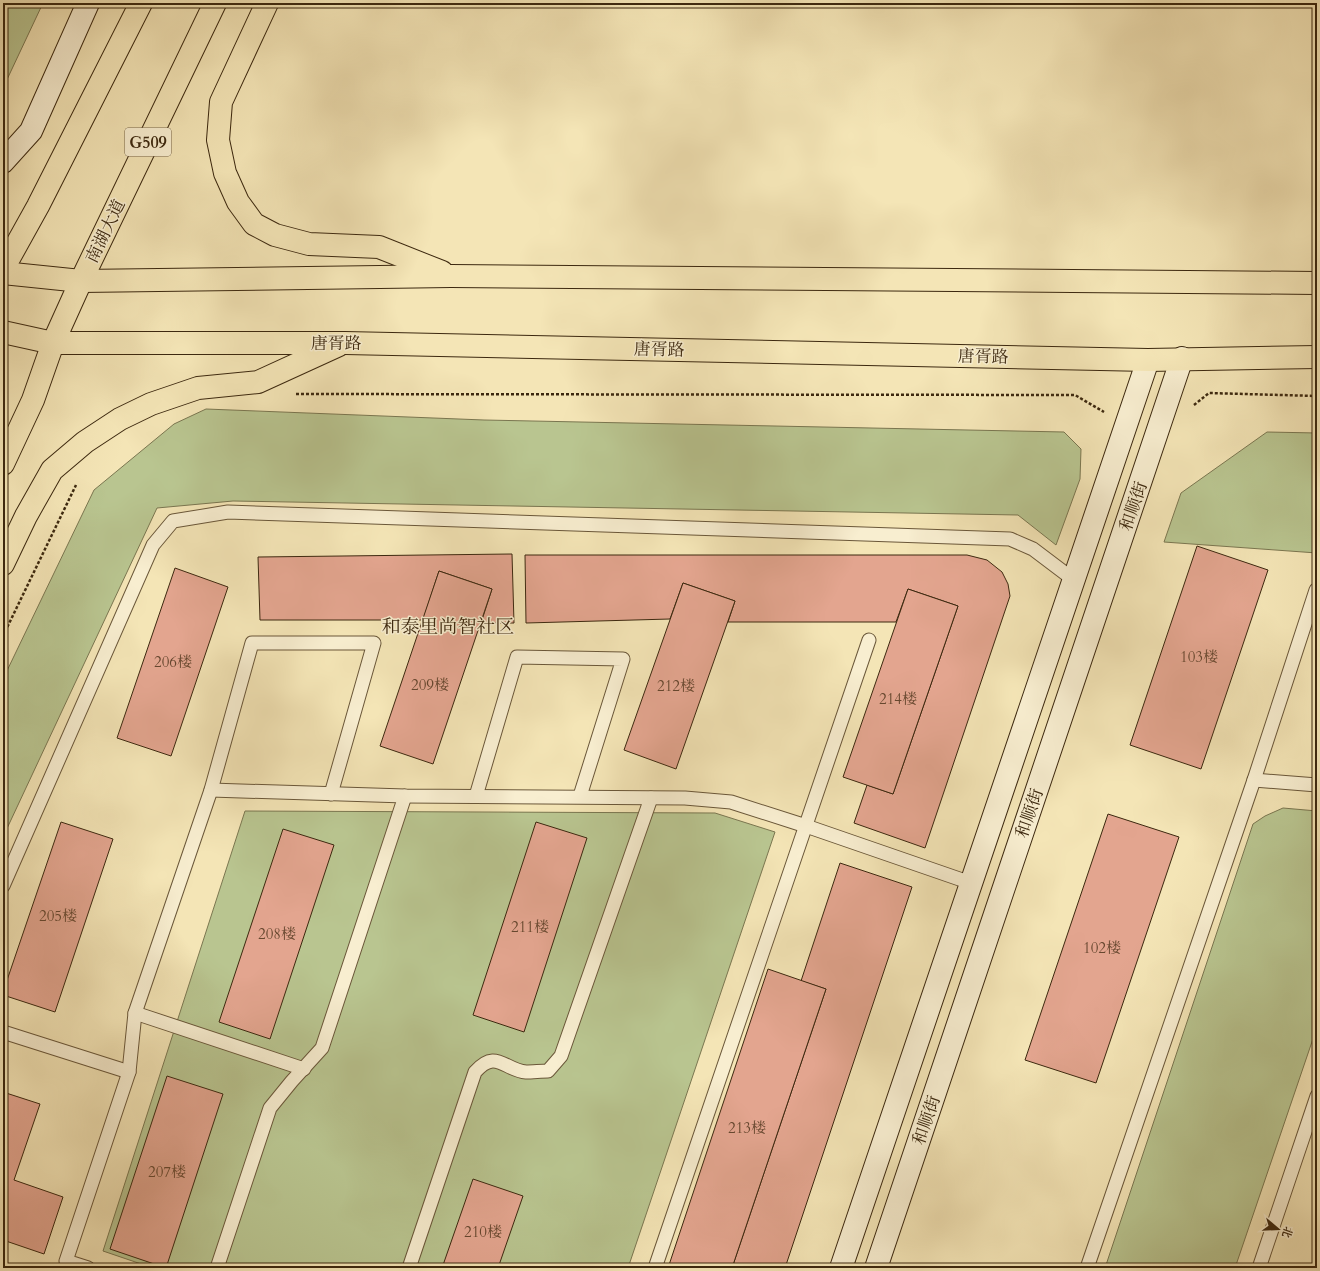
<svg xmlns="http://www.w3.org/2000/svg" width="1320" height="1271" font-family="Cardo,'Noto Serif SC',serif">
<rect width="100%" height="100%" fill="#f4e5b6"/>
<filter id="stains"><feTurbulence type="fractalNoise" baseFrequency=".005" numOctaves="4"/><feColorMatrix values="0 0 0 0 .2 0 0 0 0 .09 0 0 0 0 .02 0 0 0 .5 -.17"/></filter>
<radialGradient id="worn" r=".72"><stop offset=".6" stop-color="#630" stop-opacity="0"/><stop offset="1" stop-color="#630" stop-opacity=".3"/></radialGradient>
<g fill="#b9c590" stroke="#7a7650">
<polygon points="3,3 43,3 3,88"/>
<polygon points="206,409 484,420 1064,432 1081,449 1080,479 1056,545 1018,515 233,501 157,508 3,837 3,679 94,490 174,424"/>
<polygon points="1267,432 1317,433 1317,553 1164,542 1181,493"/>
<polygon points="1283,808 1317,811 1317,1027 1235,1268 1105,1268 1253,824 1265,816"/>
<polygon points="245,811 715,813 775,832 628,1268 153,1268 103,1251"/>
</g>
<g fill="#e3a58f" stroke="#3c280f">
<polygon points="1197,546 1268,570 1201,769 1130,745"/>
<polygon points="512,554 514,623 481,623 492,589 439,571 423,620 260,620 258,557"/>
<polygon points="525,555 967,555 987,560 1002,572 1008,584 1010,596 925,848 854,823 867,785 893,794 958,606 908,589 896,622 728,622 735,601 683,583 670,619 526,623"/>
<polygon points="175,568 228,587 171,756 117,738"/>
<polygon points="439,571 492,589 433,764 380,746"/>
<polygon points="683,583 735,601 676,769 624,750"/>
<polygon points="908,589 958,606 893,794 843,777"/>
<polygon points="1108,814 1179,837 1096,1083 1025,1060"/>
<polygon points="61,822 113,839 55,1012 3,995 3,992"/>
<polygon points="536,822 587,838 524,1032 473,1015"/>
<polygon points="283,829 334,845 270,1039 219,1022"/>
<polygon points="840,863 912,887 785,1268 732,1268 826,989 801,981"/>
<polygon points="768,969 826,989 732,1268 668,1268"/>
<polygon points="167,1076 223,1094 166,1268 110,1249"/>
<polygon points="3,1092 40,1104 14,1180 63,1197 44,1254 3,1240"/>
<polygon points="473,1179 523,1196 498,1268 442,1268"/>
</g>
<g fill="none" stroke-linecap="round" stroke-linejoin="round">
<g stroke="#6a5739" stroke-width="15">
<g id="lane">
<polyline points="1254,780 1317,785"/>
<polyline points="211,790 405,796 685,798 731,802 806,826 971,883"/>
<polyline points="476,796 517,657 623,659 580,796"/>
<polyline points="3,886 153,545 173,521 228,512 1010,539 1033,549 1074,580"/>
<polyline points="135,1013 304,1069"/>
<polyline points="3,1032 129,1072"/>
<polyline points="88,1268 66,1261 129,1072 135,1013 211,790 252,643 374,643 331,794"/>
<polyline points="217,1268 270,1108 292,1081 322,1048 405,796"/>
<path d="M409,1268L475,1072C496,1048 504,1070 526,1072C533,1072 541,1071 548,1071L561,1056L651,798"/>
<polyline points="655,1268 869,640"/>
<polyline points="1087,1268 1254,780 1316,590"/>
<polyline points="1259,1268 1317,1096"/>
</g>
</g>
<g stroke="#3c280f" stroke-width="24">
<g id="secondary">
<polyline points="3,162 31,131 88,3"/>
<polyline points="841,1268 1148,360"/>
<polyline points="876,1268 1182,358"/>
</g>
</g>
<g stroke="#3c280f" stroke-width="24">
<g id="primary">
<polyline points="267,3 221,102 218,140 225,173 238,202 254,224 275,235 309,244 379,247 442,272"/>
<polyline points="3,273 81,281 451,276 1317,283"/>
<polyline points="3,332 53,343 345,343 1148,360 1317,357"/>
<polyline points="3,564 26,516 52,470 85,442 120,419 151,404 198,388 258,382 339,345"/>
</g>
</g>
<g stroke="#3c280f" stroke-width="24">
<g id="highway">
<polyline points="3,269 38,206 141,3"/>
<polyline points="3,464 33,400 53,343 81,281 215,3"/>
</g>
</g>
<g stroke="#3c280f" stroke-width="2.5" stroke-dasharray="3 2" stroke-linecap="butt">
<polyline points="296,394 1075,395 1104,412"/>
<polyline points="1194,405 1209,393 1317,396"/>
<polyline points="3,636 76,485"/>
</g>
<use href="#lane" stroke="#f8eed0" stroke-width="13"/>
<use href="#secondary" stroke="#f8eed0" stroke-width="22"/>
<use href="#primary" stroke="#f4e5b6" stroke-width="22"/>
<use href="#highway" stroke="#f4e5b6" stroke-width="22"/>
</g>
<g text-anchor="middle" stroke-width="3" stroke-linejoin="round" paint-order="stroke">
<g font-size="15" fill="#66472f">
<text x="1199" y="662">103楼</text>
<text x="173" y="667">206楼</text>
<text x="430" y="690">209楼</text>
<text x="676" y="691">212楼</text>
<text x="898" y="704">214楼</text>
<text x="58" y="921">205楼</text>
<text x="530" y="932">211楼</text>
<text x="277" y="939">208楼</text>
<text x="1102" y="953">102楼</text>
<text x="747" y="1133">213楼</text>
<text x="167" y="1177">207楼</text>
<text x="483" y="1237">210楼</text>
</g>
<rect fill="#f8eed0" stroke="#746349" stroke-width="1" x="125" y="128" width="46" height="28" rx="3"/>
<g font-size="16" font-weight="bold" fill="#3c280f">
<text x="148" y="148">G509</text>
</g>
<g font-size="17" fill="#3c280f" stroke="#f8eed0">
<text transform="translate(105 231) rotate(-64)" y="6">南湖大道</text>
<text x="336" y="349">唐胥路</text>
<text transform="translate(659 349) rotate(1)" y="6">唐胥路</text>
<text transform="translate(983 356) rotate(1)" y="6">唐胥路</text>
<text transform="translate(1133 506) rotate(-71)" y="6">和顺街</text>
<text transform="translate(1029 813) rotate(-71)" y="6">和顺街</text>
<text transform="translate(926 1120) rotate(-71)" y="6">和顺街</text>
</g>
<g font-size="19" fill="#3c280f" stroke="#f8eed0">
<text x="448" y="633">和泰里尚智社区</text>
</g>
</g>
<rect width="1320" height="1271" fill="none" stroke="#f4e5b6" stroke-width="16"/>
<rect x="4" y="4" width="1312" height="1263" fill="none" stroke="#3c280f" stroke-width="2"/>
<rect x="8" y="8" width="1304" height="1255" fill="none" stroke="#3c280f"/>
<g transform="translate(1278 1229) rotate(109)" stroke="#f8eed0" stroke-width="3" paint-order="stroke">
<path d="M0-3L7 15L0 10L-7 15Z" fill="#3c280f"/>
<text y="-6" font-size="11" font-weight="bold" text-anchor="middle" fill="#3c280f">北</text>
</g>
<rect width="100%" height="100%" filter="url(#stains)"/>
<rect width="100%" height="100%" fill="url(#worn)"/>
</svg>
